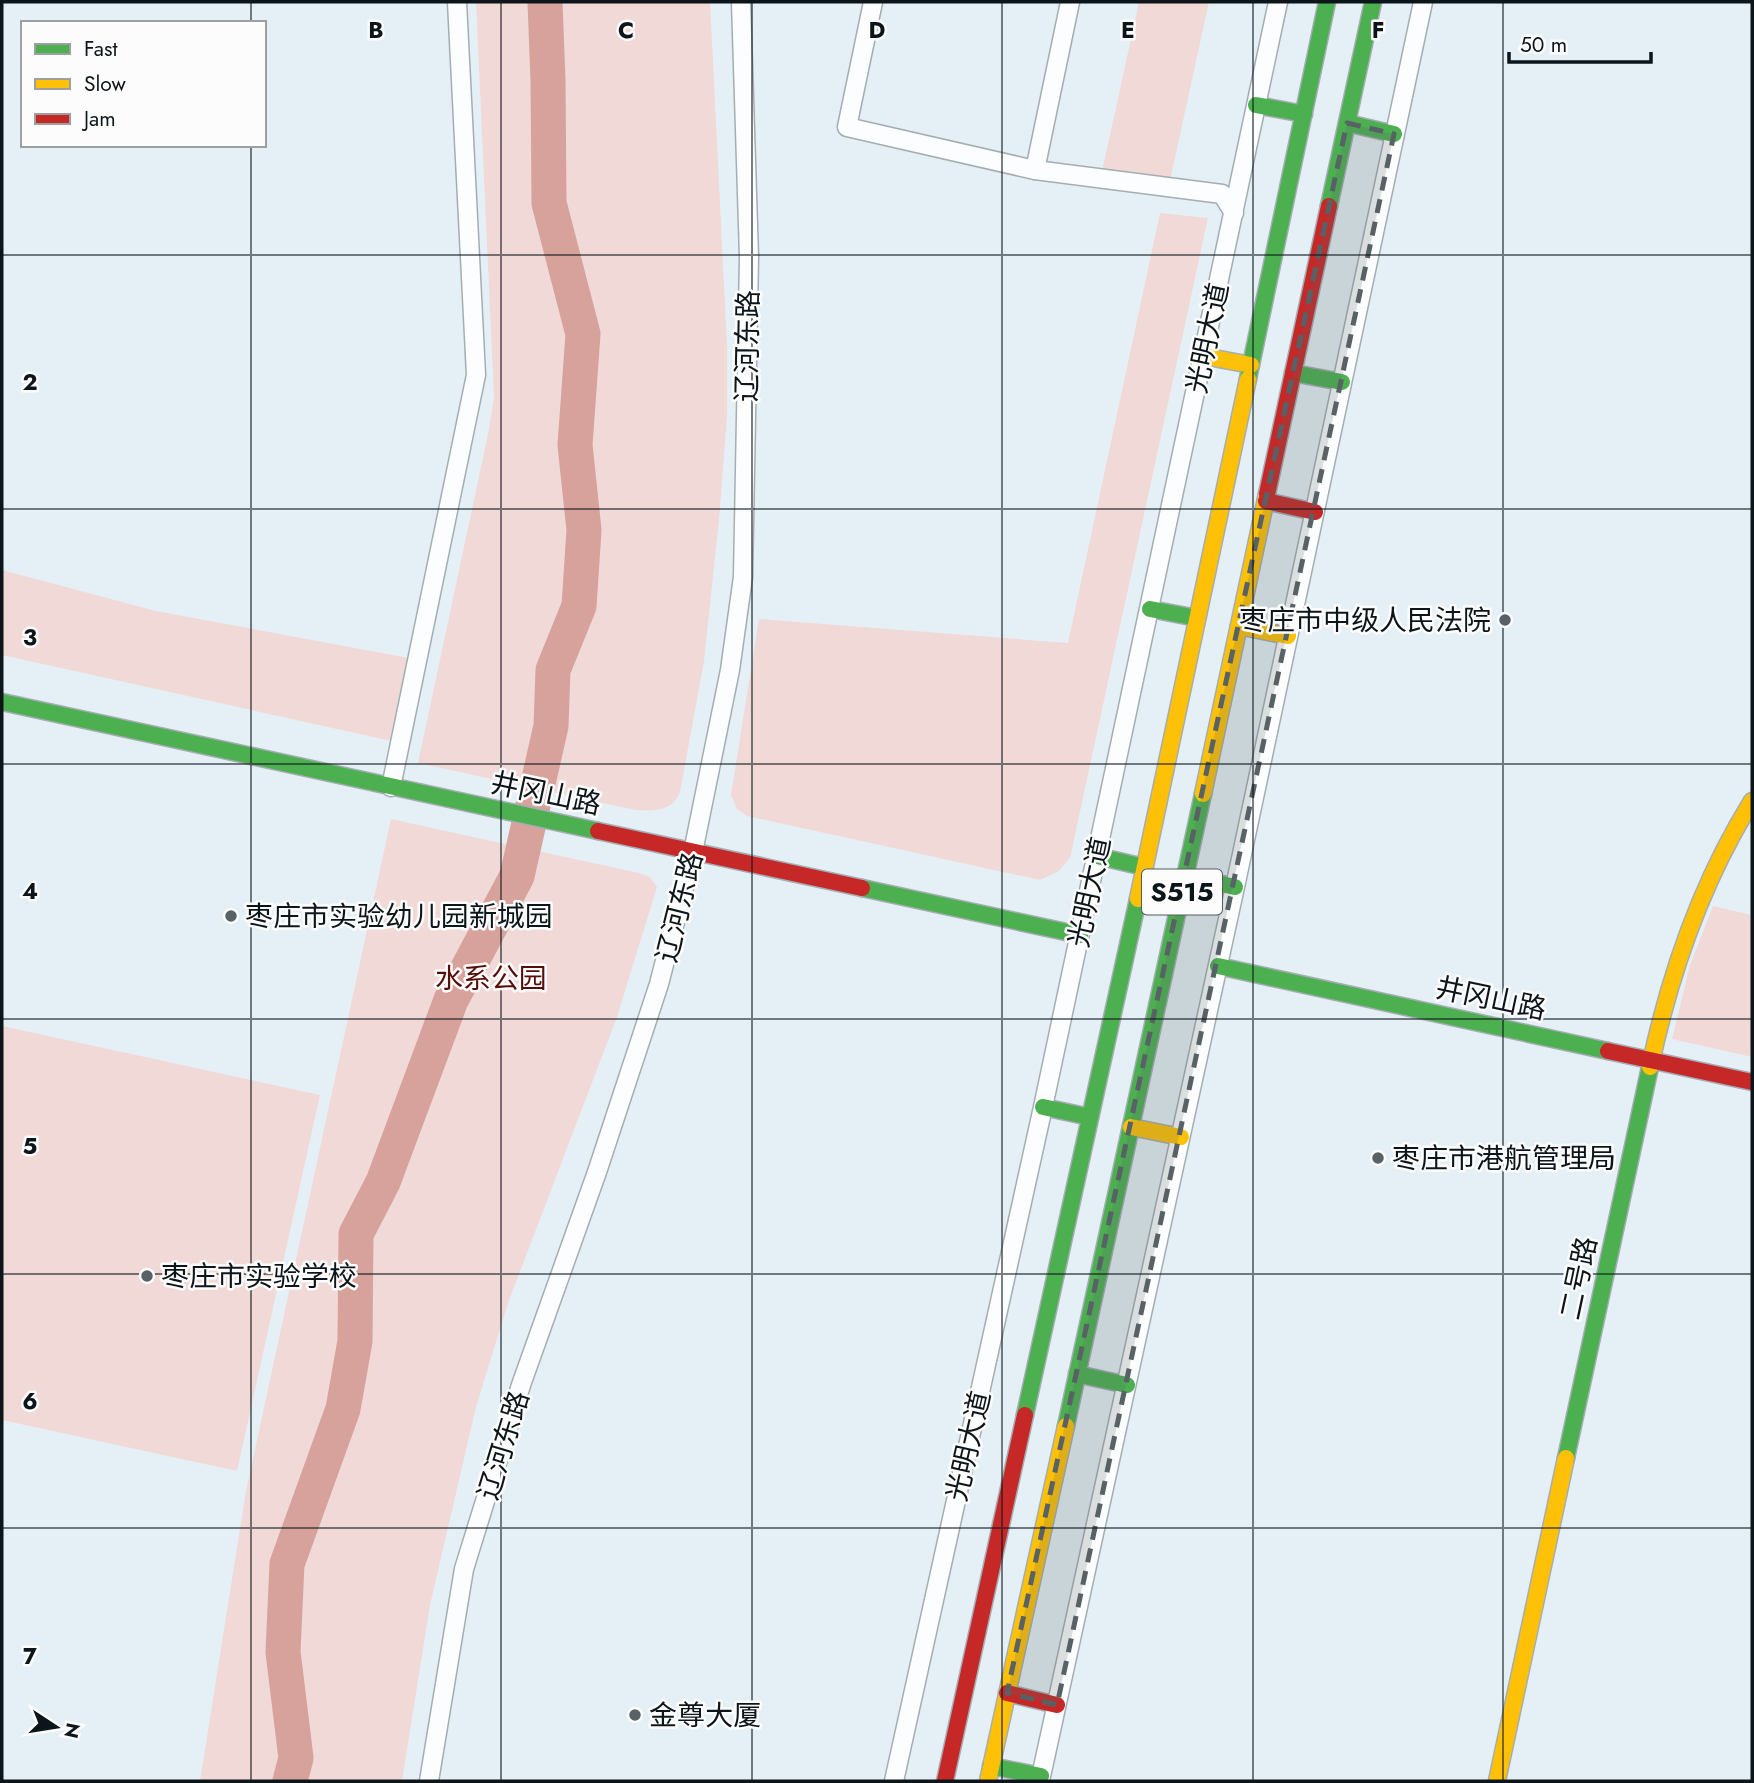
<svg xmlns="http://www.w3.org/2000/svg" width="1754" height="1783" font-family="Jost,'Noto Sans SC',sans-serif">
<rect width="100%" height="100%" fill="#e5f0f6"/>
<g fill="#f1d9d7">
<path d="M476,2H710L727,345V416L719,520L704,661L680,792C672,812 654,811 635,810L418,763L488,434L494,398Z"/>
<polygon points="1139,2 1209,2 1167,194 1101,176"/>
<polygon points="1160,213 1208,218 1070,858 1059,871 1040,880 747,816 737,809 731,795 759,619 1068,643"/>
<polygon points="2,570 156,611 414,659 396,742 2,655"/>
<polygon points="391,819 639,873 650,877 657,887 617,1017 508,1303 476,1407 430,1605 402,1781 200,1781 246,1491"/>
<polygon points="1713,906 1752,915 1752,1057 1672,1039 1690,965"/>
<polygon points="2,1026 320,1095 237,1471 2,1420"/>
</g>
<g fill="none" stroke-linecap="round" stroke-linejoin="round">
<polyline stroke="#d6a29b" stroke-width="35" points="290,1781 296,1758 283,1652 287,1564 343,1409 355,1341 356,1234 383,1182 451,1000 517,876 551,726 553,670 579,606 584,530 575,445 583,334 549,203 548,81 545,2"/>
<g stroke="#a4adb2" stroke-width="21">
<g id="street">
<polyline points="873,2 847,127 1035,170 1222,194 1234,213"/>
<polyline points="1035,170 1070,2"/>
<polyline points="391,787 476,375 457,2"/>
<polyline points="429,1781 464,1569 521,1385 597,1172 659,984 693,852 730,670 743,577 749,257 741,2"/>
<polyline points="894,1781 1043,1107 1278,2"/>
<polyline points="1040,1781 1235,887 1423,2"/>
</g>
</g>
<g stroke="#a4adb2" stroke-width="19">
<g id="fast">
<polyline points="1256,105 1304,114"/>
<polyline points="1347,123 1394,134"/>
<polyline points="1329,206 1373,2"/>
<polyline points="1293,373 1342,382"/>
<polyline points="1248,379 1327,2"/>
<polyline points="1150,609 1197,618"/>
<polyline points="2,702 598,831"/>
<polyline points="1097,856 1144,867"/>
<polyline points="1186,876 1235,887"/>
<polyline points="862,888 1080,935"/>
<polyline points="1218,966 1608,1051"/>
<polyline points="1043,1107 1090,1117"/>
<polyline points="1077,1374 1127,1385"/>
<polyline points="1025,1415 1138,899"/>
<polyline points="1066,1426 1203,794"/>
<polyline points="1566,1458 1650,1067"/>
<polyline points="991,1766 1041,1776"/>
</g>
</g>
<g stroke="#a4adb2" stroke-width="19">
<g id="slow">
<polyline points="1203,356 1251,365"/>
<polyline points="1239,626 1288,636"/>
<polyline points="1203,794 1267,494"/>
<polyline points="1138,899 1248,379"/>
<path d="M1650,1067C1670,973 1701,883 1752,801"/>
<polyline points="1131,1127 1181,1137"/>
<polyline points="988,1781 1066,1426"/>
<polyline points="1497,1781 1566,1458"/>
</g>
</g>
<g stroke="#a4adb2" stroke-width="19">
<g id="jam">
<polyline points="1267,494 1329,206"/>
<polyline points="1266,501 1315,512"/>
<polyline points="598,831 862,888"/>
<polyline points="1608,1051 1752,1082"/>
<polyline points="1007,1693 1057,1705"/>
<polyline points="945,1781 1025,1415"/>
</g>
</g>
<use href="#street" stroke="#fbfdfe" stroke-width="18"/>
<use href="#fast" stroke="#4caf50" stroke-width="16"/>
<use href="#slow" stroke="#ffc107" stroke-width="16"/>
<use href="#jam" stroke="#c62828" stroke-width="16"/>
</g>
<path fill="#586266" fill-opacity="0.2" stroke="#586266" stroke-width="5" stroke-dasharray="14 9" stroke-linejoin="round" d="M1347,123L1394,134L1057,1705L1007,1693Z"/>
<path fill="none" stroke="#0c1519" stroke-width="2" stroke-opacity="0.55" d="M251,2V23M501,2V1781M752,2V1781M1002,2V1781M1253,2V1781M1503,2V1781M251,145V1781M2,255H1752M2,509H1752M2,764H1752M2,1019H1752M2,1274H1752M2,1528H1752"/>
<g fill="#586266" stroke="#fcfcfc" stroke-width="2.5">
<circle cx="1505" cy="620" r="7"/>
<circle cx="231" cy="916" r="7"/>
<circle cx="1378" cy="1158" r="7"/>
<circle cx="147" cy="1276" r="7"/>
<circle cx="635" cy="1715" r="7"/>
</g>
<g text-anchor="middle" stroke-width="5" stroke-linejoin="round" paint-order="stroke">
<rect fill="#fcfcfc" stroke="#545a5d" stroke-width="2" x="1142" y="869.5" width="80" height="45" rx="5"/>
<g font-size="26" font-weight="bold" fill="#0c1519">
<text x="1182" y="901">S515</text>
</g>
<g font-size="28" fill="#0c1519" stroke="#fcfcfc">
<text transform="translate(1207 338) rotate(-78)" y="10">光明大道</text>
<text transform="translate(747 346) rotate(-89)" y="10">辽河东路</text>
<text transform="translate(546 793) rotate(12)" y="10">井冈山路</text>
<text transform="translate(1089 892) rotate(-78)" y="10">光明大道</text>
<text transform="translate(679 907) rotate(-76)" y="10">辽河东路</text>
<text transform="translate(1491 998) rotate(12)" y="10">井冈山路</text>
<text transform="translate(1578 1278) rotate(-78)" y="10">二号路</text>
<text transform="translate(503 1445) rotate(-73)" y="10">辽河东路</text>
<text transform="translate(968 1446) rotate(-77)" y="10">光明大道</text>
</g>
<g font-size="28" fill="#0c1519" stroke="#fcfcfc" text-anchor="start">
<text x="1491" y="630" text-anchor="end">枣庄市中级人民法院</text>
<text x="245" y="926">枣庄市实验幼儿园新城园</text>
<text x="1392" y="1168">枣庄市港航管理局</text>
<text x="161" y="1286">枣庄市实验学校</text>
<text x="649" y="1725">金尊大厦</text>
</g>
<g font-size="28" fill="#560e08" stroke="#fcfcfc">
<text x="491" y="988">水系公园</text>
</g>
</g>
<g font-size="23" text-anchor="middle" font-weight="bold" fill="#0c1519" stroke="#fcfcfc" stroke-width="5" stroke-linejoin="round" paint-order="stroke">
<text x="376" y="38">B</text>
<text x="626" y="38">C</text>
<text x="877" y="38">D</text>
<text x="1128" y="38">E</text>
<text x="1378" y="38">F</text>
<text x="30" y="390">2</text>
<text x="30" y="645">3</text>
<text x="30" y="899">4</text>
<text x="30" y="1154">5</text>
<text x="30" y="1409">6</text>
<text x="30" y="1664">7</text>
</g>
<rect width="1754" height="1783" fill="none" stroke="#0c1519" stroke-width="7"/>
<rect x="21" y="21" width="245" height="126" fill="#fcfcfc" stroke="#9ca0a1" stroke-width="2"/>
<rect x="35" y="44" width="35" height="10" fill="#4caf50" stroke="#9ca0a1" stroke-width="2"/>
<text x="84" y="56" font-size="21" fill="#0c1519">Fast</text>
<rect x="35" y="79" width="35" height="10" fill="#ffc107" stroke="#9ca0a1" stroke-width="2"/>
<text x="84" y="91" font-size="21" fill="#0c1519">Slow</text>
<rect x="35" y="114" width="35" height="10" fill="#c62828" stroke="#9ca0a1" stroke-width="2"/>
<text x="84" y="126" font-size="21" fill="#0c1519">Jam</text>
<g transform="translate(56 1727) rotate(102)" stroke="#fcfcfc" stroke-width="5" paint-order="stroke">
<path d="M0-5L12 26L0 18L-12 26Z" fill="#0c1519"/>
<text y="-10" font-size="19" font-weight="bold" text-anchor="middle" fill="#0c1519">N</text>
</g>
<path d="M1509 52v10h142v-10" fill="none" stroke="#0c1519" stroke-width="3.5"/>
<text x="1520" y="52" font-size="21" fill="#0c1519" stroke="#fcfcfc" stroke-width="5" paint-order="stroke">50 m</text>
</svg>
